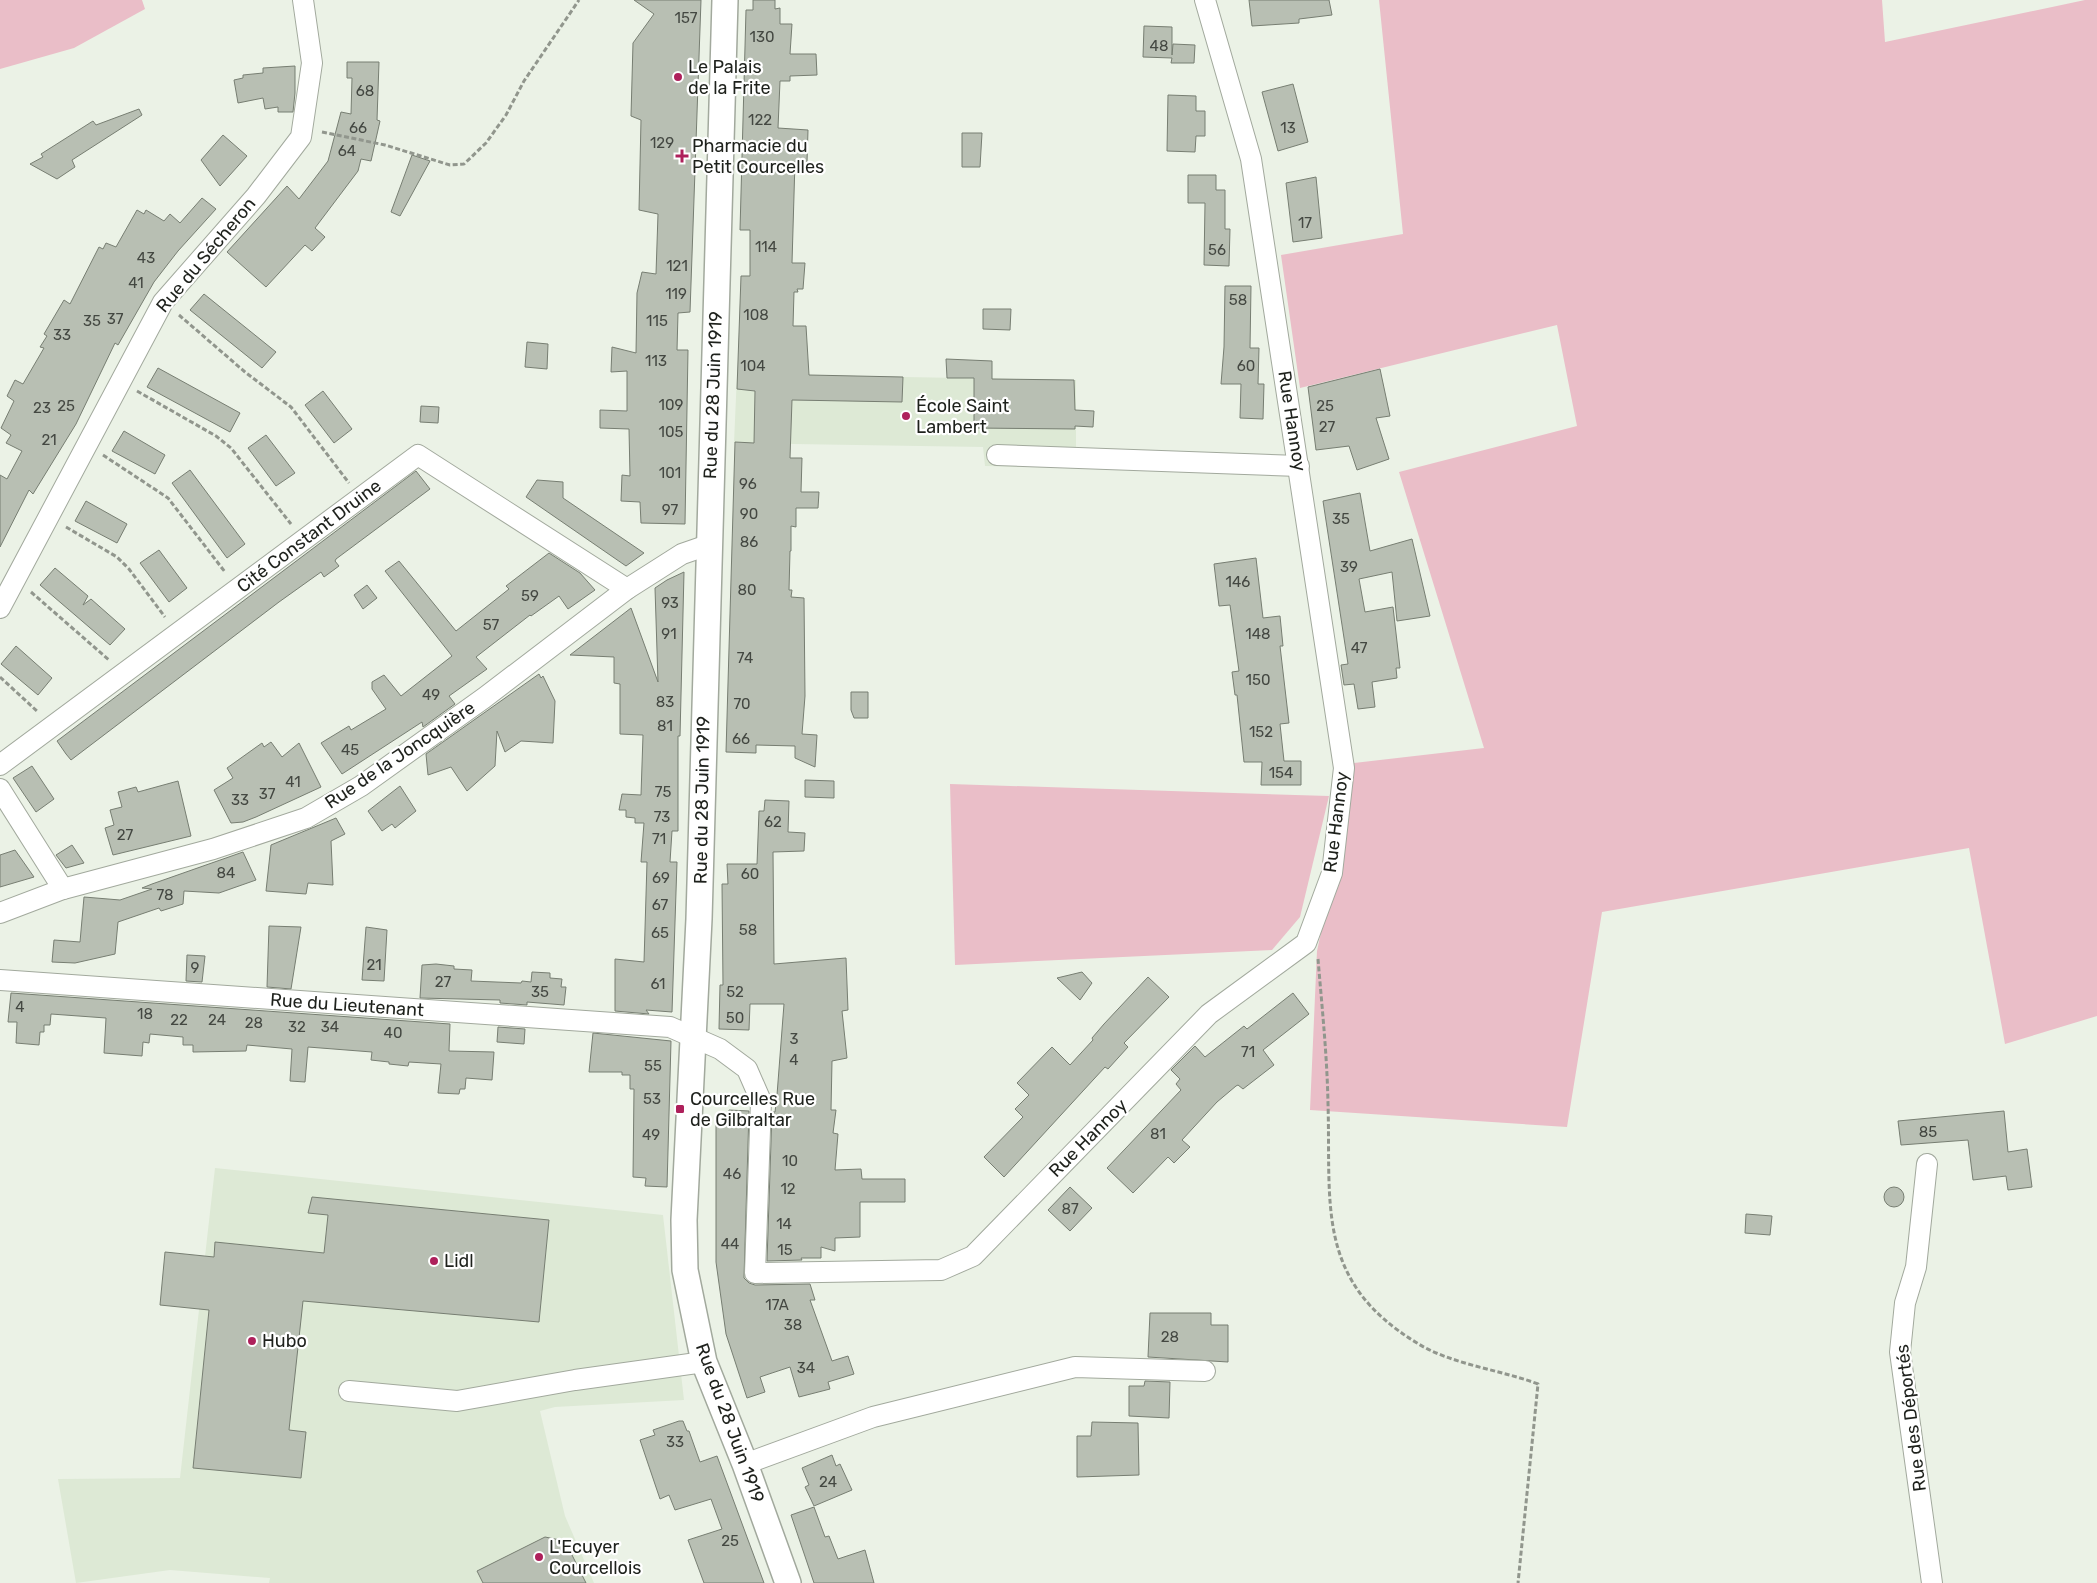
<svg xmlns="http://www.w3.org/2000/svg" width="2097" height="1583" font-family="Rubik,sans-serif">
<rect width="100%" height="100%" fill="#ebf2e6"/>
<g fill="#dde9d5">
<polygon points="737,374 1076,380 1076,468 985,466 983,447 734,443"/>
<polygon points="215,1168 663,1215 684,1400 555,1407 540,1411 565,1516 594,1583 269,1583 270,1578 170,1570 76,1583 58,1479 180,1478"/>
</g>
<g fill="#eabec8">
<polygon points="0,0 142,0 145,9 74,48 0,69"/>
<polygon points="1379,0 1882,0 1885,42 2085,0 2097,0 2097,1016 2005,1044 1969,848 1602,912 1567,1127 1310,1110 1317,951 1351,793 1354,763 1484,748 1399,472 1577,426 1557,325 1300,388 1281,255 1403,234"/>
<polygon points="950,784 1329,796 1300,917 1272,950 955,965"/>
</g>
<g fill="#b8bfb3" stroke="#777e72">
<polygon points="634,0 701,0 690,312 678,313 677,350 688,350 685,524 641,523 640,502 621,501 622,475 630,476 629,429 600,428 600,410 627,411 627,371 611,372 612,347 636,353 637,293 642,272 656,274 658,214 639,210 641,120 631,116 633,43 654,14"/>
<polygon points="753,0 775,0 775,9 780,8 780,24 792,24 790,54 816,54 817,75 790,76 790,81 780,81 778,128 808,130 807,162 795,161 792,263 805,263 803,289 797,289 798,292 794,292 793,326 806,326 809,375 903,377 902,402 792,400 790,458 802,458 801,492 819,492 818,508 796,508 796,527 791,526 791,551 790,551 789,590 792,590 791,597 804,598 805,696 802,734 817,735 815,767 795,758 795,746 756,745 756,753 726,752 735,442 754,443 755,391 737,389 741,276 750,276 750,230 740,230 746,10 753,10"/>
<polygon points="1249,0 1329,0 1332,15 1299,19 1299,23 1252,26"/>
<polygon points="1144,26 1172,27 1172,55 1173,44 1195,45 1194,63 1171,63 1172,58 1143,57"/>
<polygon points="347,62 379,62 377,120 380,121 371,161 361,159 358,171 315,228 325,237 312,251 305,245 266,287 227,252 287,186 299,199 328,161 341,112 351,114 352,78 347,78"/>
<polygon points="295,66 295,93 293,112 278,112 278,107 265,109 263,98 238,103 234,80 243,78 243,75 263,73 263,68"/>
<polygon points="1293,84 1308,142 1278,151 1262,92"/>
<polygon points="1168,95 1196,96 1196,111 1205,111 1205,136 1196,136 1195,152 1167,151"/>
<polygon points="139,109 142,115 72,160 75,167 57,179 30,164 43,157 41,154 93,121 96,125"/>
<polygon points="962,133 982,133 980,167 962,167"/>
<polygon points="223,135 247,156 220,186 201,160"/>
<polygon points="412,155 430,161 400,216 391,212"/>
<polygon points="1188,175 1216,175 1216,190 1225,190 1225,229 1230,229 1229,266 1204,265 1205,203 1188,203"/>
<polygon points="1316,177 1322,238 1293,242 1286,183"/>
<polygon points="202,198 216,209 178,251 154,282 118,345 115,343 76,424 33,494 29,490 0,547 0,475 7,479 22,451 6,443 11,435 1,428 14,401 7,396 15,380 23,384 44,348 40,347 47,336 44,334 64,300 70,304 99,247 103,249 106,243 116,247 137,210 144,214 146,210 164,221 170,214 180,223"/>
<polygon points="1225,286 1251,286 1250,348 1259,348 1258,384 1264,384 1263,419 1240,418 1241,384 1221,384 1224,347"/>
<polygon points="204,294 276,352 262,368 190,310"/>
<polygon points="983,309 1011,309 1010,330 983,329"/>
<polygon points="527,342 548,344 547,369 525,367"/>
<polygon points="946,359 992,361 992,379 1074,380 1075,410 1094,411 1093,427 1075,426 1075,429 974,428 974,378 947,378"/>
<polygon points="158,368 240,413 230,432 147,387"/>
<polygon points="1380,369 1390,416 1376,418 1389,459 1357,470 1349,446 1316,450 1308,387"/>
<polygon points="323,391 352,429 334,443 305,405"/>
<polygon points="421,406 439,407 438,423 420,422"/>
<polygon points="124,431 165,455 155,474 112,451"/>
<polygon points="266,435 295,473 276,486 248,448"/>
<polygon points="190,470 245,544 227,558 172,483"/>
<polygon points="416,471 430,489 336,559 335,561 339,566 324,577 321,572 279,602 71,760 66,754 57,741"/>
<polygon points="537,480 563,482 563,498 644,553 626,566 526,497"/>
<polygon points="1360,493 1370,551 1412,539 1430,616 1397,621 1392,572 1359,579 1365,612 1393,607 1400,668 1396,668 1397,678 1372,682 1375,707 1358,709 1354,684 1344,685 1341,665 1348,664 1323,501"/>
<polygon points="86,501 127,524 117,543 75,521"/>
<polygon points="159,550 187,588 169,602 140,563"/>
<polygon points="549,553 580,573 595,590 568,609 559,596 531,616 530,615 476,657 487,669 449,696 455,704 423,727 422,722 342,774 321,743 349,726 351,730 386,709 372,689 372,682 384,675 401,696 452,656 385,571 399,561 456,631 509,589 506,586"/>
<polygon points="1256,558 1263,618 1280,616 1283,646 1280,646 1289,723 1280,724 1284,761 1301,761 1301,785 1261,785 1262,762 1244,762 1237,695 1235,695 1232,672 1239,671 1230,605 1219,606 1214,564"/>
<polygon points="55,568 88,596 83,605 91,599 125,629 110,645 40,585"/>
<polygon points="684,572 680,736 678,736 678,831 672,831 670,862 677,862 672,1012 646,1010 649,1014 615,1011 615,959 644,962 647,862 641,862 644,823 635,823 635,818 626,817 626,810 619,810 622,794 641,795 643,735 620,734 620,684 614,683 614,657 570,655 631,608 658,682 655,588 667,580"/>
<polygon points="367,585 377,598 363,609 354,595"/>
<polygon points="16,646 52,678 38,695 1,664"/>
<polygon points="539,674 541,678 543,676 555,701 553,743 521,741 505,752 497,731 495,766 467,791 451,767 428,775 426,754"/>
<polygon points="851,692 868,692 868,718 854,718 851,710"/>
<polygon points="271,742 282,757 299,743 321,787 256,817 243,822 231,823 214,790 233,778 227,768 262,743 264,747"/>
<polygon points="32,766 54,799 36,812 13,778"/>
<polygon points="805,780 834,781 834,798 805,797"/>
<polygon points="178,781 191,836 113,855 105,828 114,825 110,810 122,807 118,792 136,787 138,792"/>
<polygon points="400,786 416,811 395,828 392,824 382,831 368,811"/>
<polygon points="765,800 789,801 788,832 805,833 804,851 773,852 774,964 846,958 848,1010 842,1011 847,1058 832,1061 831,1110 836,1110 833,1133 838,1134 835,1170 861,1169 862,1179 905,1179 905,1202 860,1202 860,1237 835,1238 835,1251 821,1247 821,1258 801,1258 802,1260 767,1261 772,1112 775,1112 777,1095 784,1004 750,1004 749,1030 719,1029 720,985 723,985 722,884 728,884 727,864 757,864 759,811 764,811"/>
<polygon points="336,818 345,834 331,841 333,885 308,883 306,894 266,891 271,845"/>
<polygon points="72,845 84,863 66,868 56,855"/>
<polygon points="15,850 34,877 0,887 0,855"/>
<polygon points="243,852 256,880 219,893 184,891 183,904 161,911 159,908 118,922 115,954 75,963 52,962 54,940 80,942 84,897 120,900 152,889 142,888 152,884"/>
<polygon points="269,926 301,927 291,989 267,987"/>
<polygon points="366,927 387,930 384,981 362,980"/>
<polygon points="187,955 205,956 202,982 186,981"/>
<polygon points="436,964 454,966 454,969 472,970 471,981 521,983 522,981 531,982 532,972 550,973 550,978 562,979 561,987 566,987 564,1005 527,1002 527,1005 500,1003 500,1000 420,998 422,965"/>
<polygon points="1082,972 1092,983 1080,1000 1057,978"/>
<polygon points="1148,977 1169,997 1124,1043 1128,1047 1108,1069 1105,1067 1004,1177 984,1157 1023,1117 1015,1109 1029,1095 1017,1083 1052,1047 1070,1065 1093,1040 1092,1038 1104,1024"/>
<polygon points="11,993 450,1024 449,1051 494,1052 492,1080 466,1078 465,1089 460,1089 459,1094 438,1093 441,1064 409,1062 408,1066 389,1064 389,1062 371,1060 372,1052 308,1047 305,1082 290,1081 292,1049 247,1045 246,1051 193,1052 193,1045 183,1045 183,1037 150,1034 149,1043 143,1042 142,1056 104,1053 106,1018 51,1014 50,1025 44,1025 44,1032 40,1032 39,1045 16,1043 17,1022 8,1022"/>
<polygon points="1293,993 1309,1014 1263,1050 1274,1065 1243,1089 1238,1085 1236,1086 1217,1102 1182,1140 1190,1147 1174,1163 1168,1157 1133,1193 1107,1168 1181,1090 1176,1084 1180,1079 1171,1070 1195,1046 1205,1057 1244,1026 1247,1029"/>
<polygon points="498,1027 525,1029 524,1044 497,1042"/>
<polygon points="593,1033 671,1041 667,1187 645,1186 646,1178 633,1177 634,1089 630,1089 630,1075 622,1075 622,1072 589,1072"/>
<polygon points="729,1110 749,1111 744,1278 749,1283 755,1285 810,1284 815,1300 810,1300 832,1361 848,1356 854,1374 828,1382 830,1389 799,1397 790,1367 760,1377 765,1392 747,1398 726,1334 716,1262 716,1123 728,1123"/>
<polygon points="2004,1111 2008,1152 2027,1149 2032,1187 2008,1190 2006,1176 1973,1180 1968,1140 1901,1145 1898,1121"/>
<circle cx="1894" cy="1197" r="10"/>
<polygon points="1070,1187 1092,1208 1070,1231 1048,1210"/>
<polygon points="312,1197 549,1220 539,1322 303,1301 289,1430 306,1432 301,1478 193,1468 209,1310 160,1305 165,1252 214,1257 215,1242 324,1253 328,1215 308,1213"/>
<polygon points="1746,1214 1772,1216 1770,1235 1745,1233"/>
<polygon points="1150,1313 1211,1313 1211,1325 1228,1325 1228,1362 1148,1357"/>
<polygon points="1145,1381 1170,1382 1169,1418 1129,1416 1129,1386 1144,1386"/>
<polygon points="679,1421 683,1421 687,1431 689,1431 700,1462 717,1456 764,1583 704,1583 688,1540 722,1529 711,1499 675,1510 669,1495 660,1499 640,1440 655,1435 653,1430"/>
<polygon points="1092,1422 1138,1423 1139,1475 1077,1477 1077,1436 1091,1436"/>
<polygon points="832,1455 836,1466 840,1464 852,1490 814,1506 805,1487 809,1485 802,1468"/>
<polygon points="814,1507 825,1537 829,1536 838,1559 865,1550 874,1583 814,1583 791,1515"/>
<polygon points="545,1537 565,1541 586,1583 483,1583 477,1571"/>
</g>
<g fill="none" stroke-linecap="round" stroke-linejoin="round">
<g stroke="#a2a99d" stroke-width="22">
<g id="minor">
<polyline points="997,455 1299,466"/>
<polyline points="0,608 163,302 256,196 301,137 312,63 303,0"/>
<polyline points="0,765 418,455 627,589"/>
<polyline points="0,789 63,889"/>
<polyline points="0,913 63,889 213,849 306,818 361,786 484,698 627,589 682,554 708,545"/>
<polyline points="0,980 670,1027 720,1049 747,1069 761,1101 755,1273 941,1270 973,1256 1209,1014 1306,943 1332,873 1344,768 1251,159 1205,0"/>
<polyline points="1927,1164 1916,1267 1905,1303 1900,1352 1932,1583"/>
<polyline points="349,1391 457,1401 575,1380 704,1362"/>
<polyline points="745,1464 873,1417 1075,1367 1205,1371"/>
</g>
</g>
<g stroke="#a2a99d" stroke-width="28">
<polyline id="major" points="725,0 699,919 684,1220 685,1270 704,1362 745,1464 788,1583"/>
</g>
<g stroke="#91968d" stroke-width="3" stroke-dasharray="5 2.5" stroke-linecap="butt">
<polyline points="322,132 385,145 450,165 464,164 486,143 506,115 524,81 579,0"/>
<polyline points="179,315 245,372 291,407 349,483"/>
<polyline points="137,391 216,436 231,448 291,524"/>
<polyline points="103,455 168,498 225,572"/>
<polyline points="66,527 117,557 129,569 165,617"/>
<polyline points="31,592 109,660"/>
<polyline points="0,677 38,712"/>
<path d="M1318,959C1322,1007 1327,1055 1328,1103C1331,1206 1315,1281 1417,1343C1450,1364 1501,1370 1538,1384L1518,1583"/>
</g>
<use href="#minor" stroke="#fff" stroke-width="20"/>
<use href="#major" stroke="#fff" stroke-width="25"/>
</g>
<g fill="#ae205b" stroke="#fff" stroke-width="2">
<circle cx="678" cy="77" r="5"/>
<path d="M679.5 148.5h5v5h5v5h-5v5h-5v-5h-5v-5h5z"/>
<circle cx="906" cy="416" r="5"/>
<rect x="675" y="1104" width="10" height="10" rx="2.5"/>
<circle cx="434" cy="1261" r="5"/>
<circle cx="252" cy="1341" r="5"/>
<circle cx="539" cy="1557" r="5"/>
</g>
<g text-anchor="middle" stroke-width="4.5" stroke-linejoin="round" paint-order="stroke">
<g font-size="15" fill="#444842">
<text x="686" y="23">157</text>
<text x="762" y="42">130</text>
<text x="1159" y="51">48</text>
<text x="365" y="96">68</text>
<text x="760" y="125">122</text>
<text x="358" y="133">66</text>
<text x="1288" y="133">13</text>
<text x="662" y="148">129</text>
<text x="347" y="156">64</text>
<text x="1305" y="228">17</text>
<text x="766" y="252">114</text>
<text x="1217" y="255">56</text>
<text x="146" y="263">43</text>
<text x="677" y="271">121</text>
<text x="136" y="288">41</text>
<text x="676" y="299">119</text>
<text x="1238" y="305">58</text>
<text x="756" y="320">108</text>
<text x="115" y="324">37</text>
<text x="92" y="326">35</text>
<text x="657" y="326">115</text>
<text x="62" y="340">33</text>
<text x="656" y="366">113</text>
<text x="753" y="371">104</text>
<text x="1246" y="371">60</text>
<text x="671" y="410">109</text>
<text x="66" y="411">25</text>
<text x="1325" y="411">25</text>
<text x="42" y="413">23</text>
<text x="1327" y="432">27</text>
<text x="671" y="437">105</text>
<text x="49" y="445">21</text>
<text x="670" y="478">101</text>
<text x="748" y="489">96</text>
<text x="670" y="515">97</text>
<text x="749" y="519">90</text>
<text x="1341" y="524">35</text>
<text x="749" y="547">86</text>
<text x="1349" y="572">39</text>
<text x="1238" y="587">146</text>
<text x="747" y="595">80</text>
<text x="530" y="601">59</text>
<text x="670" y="608">93</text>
<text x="491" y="630">57</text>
<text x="669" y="639">91</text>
<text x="1258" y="639">148</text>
<text x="1359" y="653">47</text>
<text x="745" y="663">74</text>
<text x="1258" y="685">150</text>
<text x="431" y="700">49</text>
<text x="665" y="707">83</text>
<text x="742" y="709">70</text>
<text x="665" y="731">81</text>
<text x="1261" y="737">152</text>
<text x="741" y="744">66</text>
<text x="350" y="755">45</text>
<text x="1281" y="778">154</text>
<text x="293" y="787">41</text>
<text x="663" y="797">75</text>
<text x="267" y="799">37</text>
<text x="240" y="805">33</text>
<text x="662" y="822">73</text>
<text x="773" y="827">62</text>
<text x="125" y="840">27</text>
<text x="659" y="844">71</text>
<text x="226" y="878">84</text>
<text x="750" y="879">60</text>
<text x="661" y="883">69</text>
<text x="165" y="900">78</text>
<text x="660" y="910">67</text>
<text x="748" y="935">58</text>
<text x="660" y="938">65</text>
<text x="374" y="970">21</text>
<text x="195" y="973">9</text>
<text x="443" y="987">27</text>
<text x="658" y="989">61</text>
<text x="540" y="997">35</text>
<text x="735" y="997">52</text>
<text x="20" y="1012">4</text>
<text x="145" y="1019">18</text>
<text x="735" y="1023">50</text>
<text x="179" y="1025">22</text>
<text x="217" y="1025">24</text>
<text x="254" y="1028">28</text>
<text x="297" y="1032">32</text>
<text x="330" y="1032">34</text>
<text x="393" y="1038">40</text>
<text x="794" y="1044">3</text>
<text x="1248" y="1057">71</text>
<text x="794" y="1065">4</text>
<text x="653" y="1071">55</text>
<text x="652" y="1104">53</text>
<text x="1928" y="1137">85</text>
<text x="1158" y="1139">81</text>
<text x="651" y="1140">49</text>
<text x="790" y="1166">10</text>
<text x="732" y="1179">46</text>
<text x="788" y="1194">12</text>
<text x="1070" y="1214">87</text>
<text x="784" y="1229">14</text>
<text x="730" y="1249">44</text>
<text x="785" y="1255">15</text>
<text x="777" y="1310">17A</text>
<text x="793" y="1330">38</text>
<text x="1170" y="1342">28</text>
<text x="806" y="1373">34</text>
<text x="675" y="1447">33</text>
<text x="828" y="1487">24</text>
<text x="730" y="1546">25</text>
</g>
<g font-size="18" fill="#1e211c" stroke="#fff" text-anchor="start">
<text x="688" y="73">Le Palais<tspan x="688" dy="21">de la Frite</tspan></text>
<text x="692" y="152">Pharmacie du<tspan x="692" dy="21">Petit Courcelles</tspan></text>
<text x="916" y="412">École Saint<tspan x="916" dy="21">Lambert</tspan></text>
<text x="690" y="1105">Courcelles Rue<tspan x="690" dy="21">de Gilbraltar</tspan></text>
<text x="444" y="1267">Lidl</text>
<text x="262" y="1347">Hubo</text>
<text x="549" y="1553">L'Ecuyer<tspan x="549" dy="21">Courcellois</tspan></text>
</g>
<g font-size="18" fill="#1e211c" stroke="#fff">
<text transform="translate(206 255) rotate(-50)" y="6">Rue du Sécheron</text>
<text transform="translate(713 395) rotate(-88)" y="6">Rue du 28 Juin 1919</text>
<text transform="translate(1292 421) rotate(81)" y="6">Rue Hannoy</text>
<text transform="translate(309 536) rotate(-37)" y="6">Cité Constant Druine</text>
<text transform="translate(400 755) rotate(-34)" y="6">Rue de la Joncquière</text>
<text transform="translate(702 800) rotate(-89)" y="6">Rue du 28 Juin 1919</text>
<text transform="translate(1336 822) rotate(-83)" y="6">Rue Hannoy</text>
<text transform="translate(347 1005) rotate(4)" y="6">Rue du Lieutenant</text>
<text transform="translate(1088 1138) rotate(-45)" y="6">Rue Hannoy</text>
<text transform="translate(1911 1418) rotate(-97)" y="6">Rue des Déportés</text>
<text transform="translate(730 1423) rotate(70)" y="6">Rue du 28 Juin 1919</text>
</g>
</g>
</svg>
